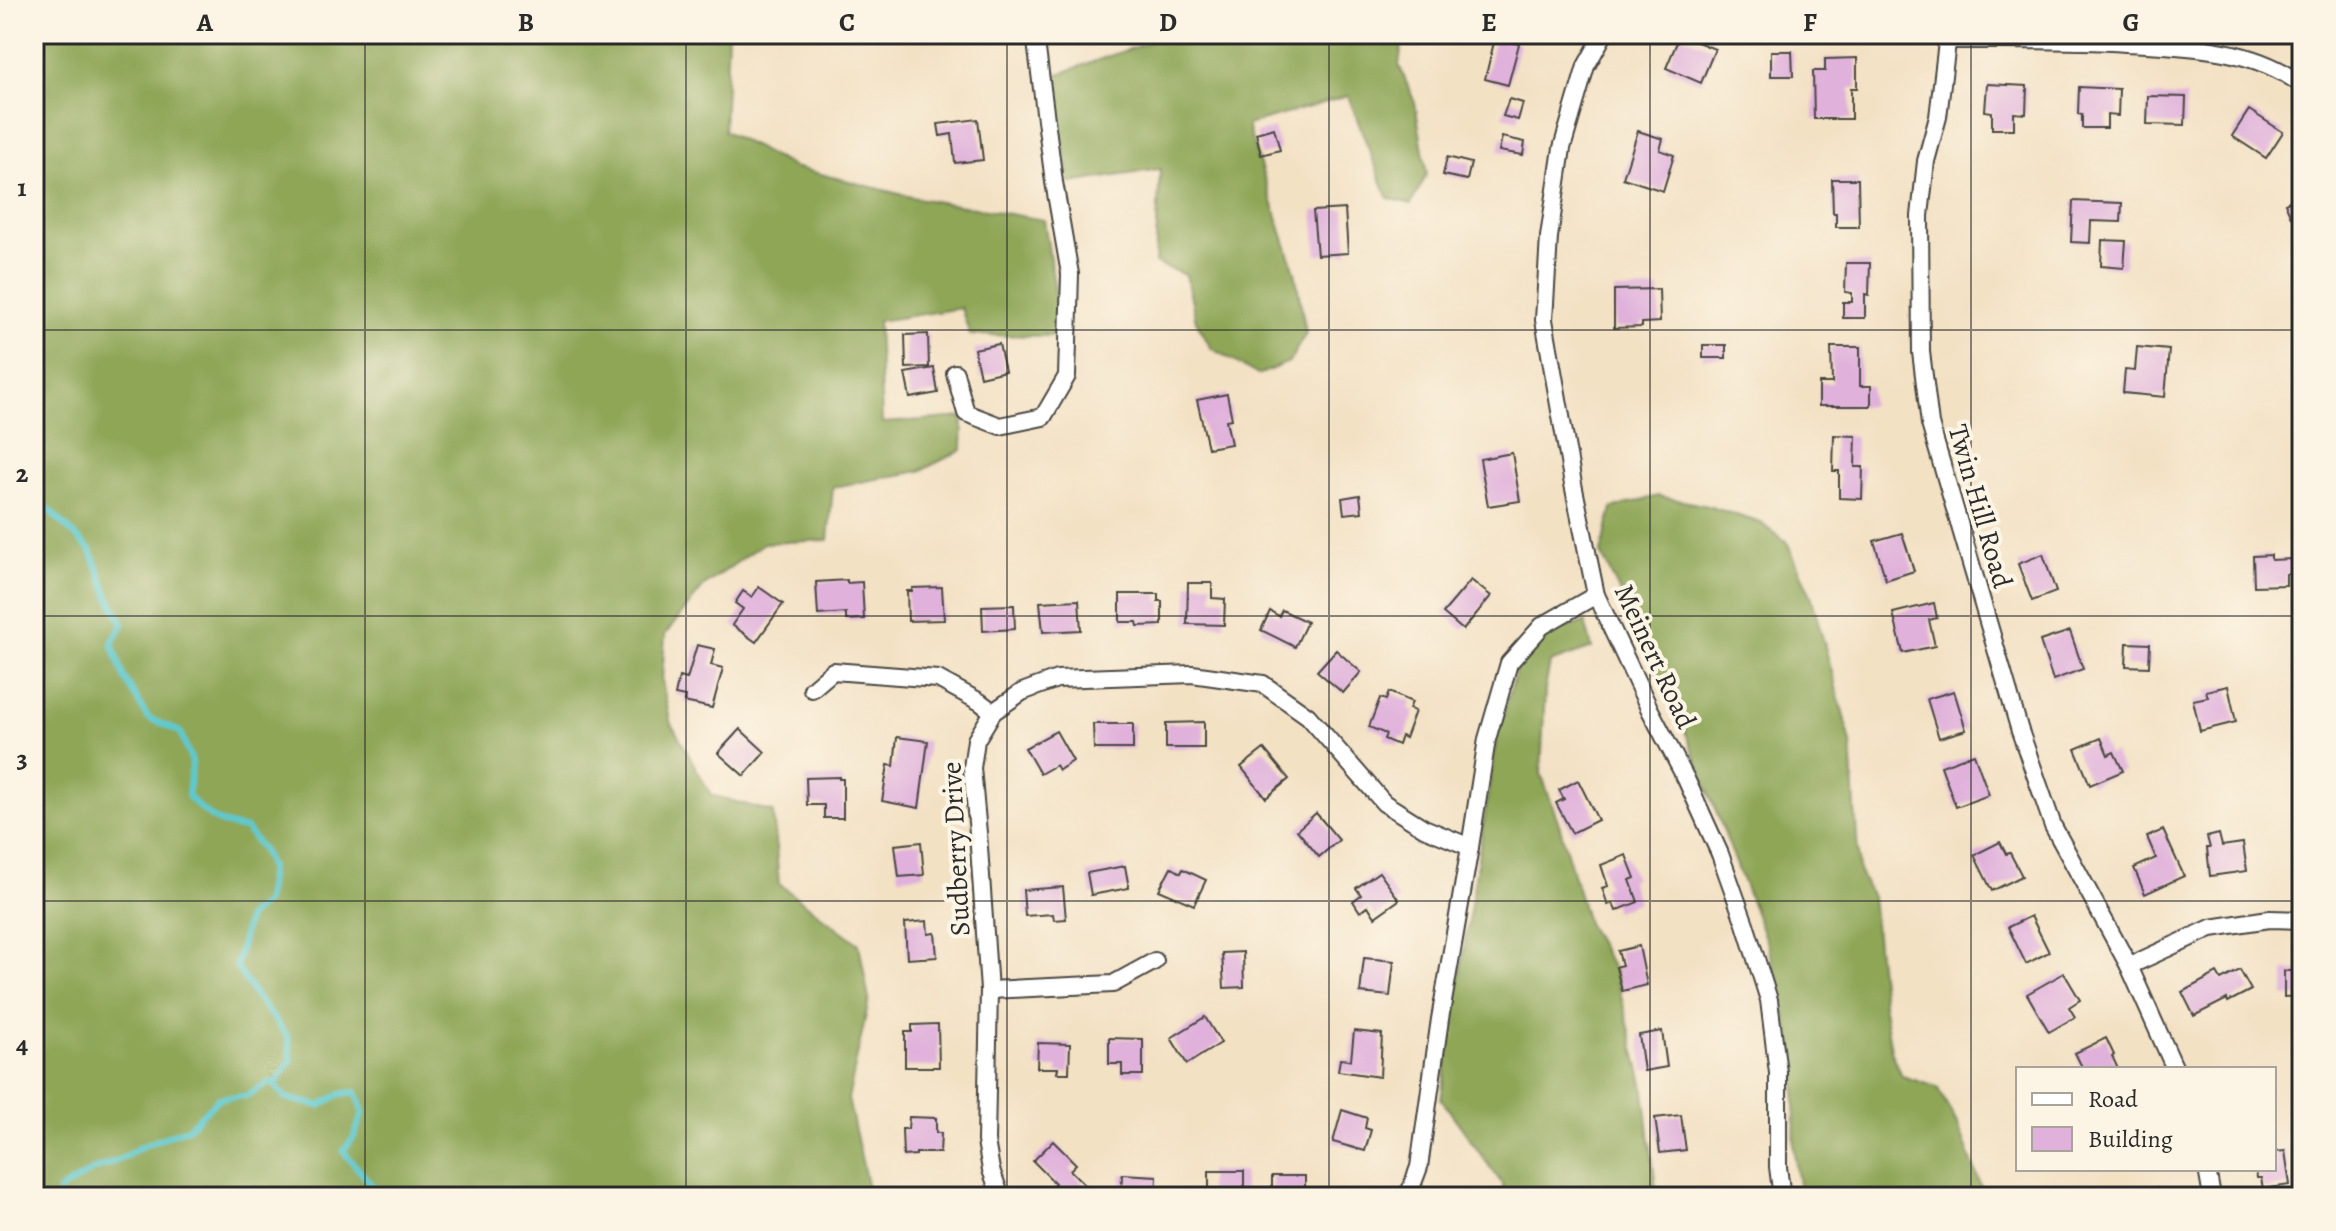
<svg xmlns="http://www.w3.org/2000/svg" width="2336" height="1231" font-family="Alegreya,serif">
<rect width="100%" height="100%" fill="#fcf5e5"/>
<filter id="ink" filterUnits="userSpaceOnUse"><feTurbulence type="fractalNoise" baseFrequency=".0125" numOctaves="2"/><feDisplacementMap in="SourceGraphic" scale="16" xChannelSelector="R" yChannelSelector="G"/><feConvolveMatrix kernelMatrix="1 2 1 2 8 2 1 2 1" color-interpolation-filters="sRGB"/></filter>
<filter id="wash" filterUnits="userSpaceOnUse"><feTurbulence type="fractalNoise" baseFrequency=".006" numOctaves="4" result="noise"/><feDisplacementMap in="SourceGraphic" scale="32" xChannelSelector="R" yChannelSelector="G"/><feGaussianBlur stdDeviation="1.8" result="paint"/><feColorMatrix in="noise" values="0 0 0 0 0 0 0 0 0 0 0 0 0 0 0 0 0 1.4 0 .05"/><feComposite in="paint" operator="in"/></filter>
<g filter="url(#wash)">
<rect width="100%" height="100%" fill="#f3e1c4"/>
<g fill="#8ea657" stroke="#5c6841" stroke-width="2">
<polygon points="34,34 728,34 724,131 793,167 911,197 1044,220 1062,336 970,335 961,308 878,321 882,423 963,417 962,450 920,471 833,487 828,540 764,543 704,586 665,635 662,681 670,721 711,795 773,812 779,884 859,944 869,1000 848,1099 870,1197 34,1197"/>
<polygon points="1172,34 1403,34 1399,65 1415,103 1427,174 1411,204 1388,198 1348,96 1247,125 1295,272 1306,333 1289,362 1258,375 1211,348 1196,321 1186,275 1155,263 1160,169 1070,183 1050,77"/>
<polygon points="1658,496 1708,506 1761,523 1787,542 1811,595 1851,743 1859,871 1872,897 1883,1003 1891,1050 1902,1076 1937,1087 1958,1125 1985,1197 1801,1197 1794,1152 1796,1061 1768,946 1685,731 1601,553 1612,508"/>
<polygon points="1585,622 1592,648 1550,663 1545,689 1541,773 1559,824 1587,923 1615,972 1643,1083 1657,1197 1503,1197 1503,1185 1441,1099 1497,735 1519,661 1547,633"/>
</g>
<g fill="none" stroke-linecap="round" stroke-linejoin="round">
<g stroke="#5ccad0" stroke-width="6">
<path d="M34,491L35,496L91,551L109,597L123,624L112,643L124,677L148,718L180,732L192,762L188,796C207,816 217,825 246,829L262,849L270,868L266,902L248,917L236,967L257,998L288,1037L291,1060L275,1085L285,1098L320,1106L340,1094L356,1092L363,1112L354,1137L343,1151L376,1190V1197"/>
<polyline points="59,1191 93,1170 123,1158 140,1147 188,1128 219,1098 246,1096 270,1082 275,1085"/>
</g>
</g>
<g id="blocks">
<g fill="#e0b1db">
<polygon points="1680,35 1715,49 1701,83 1666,68"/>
<polygon points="1495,38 1519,44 1508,85 1485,79"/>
<polygon points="1771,51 1792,51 1793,76 1771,76"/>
<polygon points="1857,58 1857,88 1851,88 1851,119 1814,119 1813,71 1825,71 1825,59"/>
<polygon points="1987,84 2027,86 2026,114 2014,113 2014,129 1992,129 1992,112 1985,111"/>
<polygon points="2079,87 2119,89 2118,116 2107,115 2107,128 2082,128 2082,115 2078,114"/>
<polygon points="2148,96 2186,97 2185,125 2147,124"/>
<polygon points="1509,99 1523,103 1518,120 1503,116"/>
<polygon points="2249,110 2283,132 2266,158 2232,136"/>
<polygon points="978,119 983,160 955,163 952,134 940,136 938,124"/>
<polygon points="1274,128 1280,150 1261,155 1256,133"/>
<polygon points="1638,131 1663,139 1660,150 1674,155 1663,191 1623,178"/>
<polygon points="1502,137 1525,142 1523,155 1499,151"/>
<polygon points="1447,157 1471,163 1467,180 1443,175"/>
<polygon points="1832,179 1858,179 1859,227 1836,227 1836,213 1833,213"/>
<polygon points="2302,195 2302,224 2297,214 2291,217 2285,203"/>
<polygon points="2073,201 2122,203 2121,222 2091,221 2090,243 2071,242"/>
<polygon points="1345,209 1348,253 1317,255 1313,211"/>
<polygon points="2102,240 2126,241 2124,268 2101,266"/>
<polygon points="1846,263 1870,263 1869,295 1865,294 1865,318 1843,318 1843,302 1852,302 1852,293 1845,292"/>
<polygon points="1659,289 1660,322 1642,323 1642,327 1614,328 1614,290"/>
<polygon points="928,334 929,367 906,368 905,335"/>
<polygon points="999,344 1005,371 980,377 974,349"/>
<rect x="1703" y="345" width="23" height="13"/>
<polygon points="1831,347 1860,347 1860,386 1871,386 1871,406 1819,406 1819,383 1832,383"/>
<polygon points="2137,347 2169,350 2165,397 2123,393 2125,370 2135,371"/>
<polygon points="934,368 938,393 910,398 905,373"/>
<polygon points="1227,394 1232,419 1226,420 1231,444 1208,448 1197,400"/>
<polygon points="1834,435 1856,436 1855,467 1863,467 1862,499 1839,498 1839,471 1833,471"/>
<polygon points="1512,453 1520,501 1488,506 1480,459"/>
<polygon points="1360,495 1362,512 1344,514 1342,498"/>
<polygon points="1902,533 1914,571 1886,580 1874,541"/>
<polygon points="2043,554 2056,592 2032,601 2018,564"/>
<polygon points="2271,555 2271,560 2292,559 2293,574 2286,574 2286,585 2254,586 2253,556"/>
<polygon points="847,580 847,583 862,582 864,619 846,620 846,613 818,615 816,582"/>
<polygon points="1471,580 1491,596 1463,630 1443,613"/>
<polygon points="1188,583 1212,583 1212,598 1225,599 1224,625 1187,624"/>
<polygon points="759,587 783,604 756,642 732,625 743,609 735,603 743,591 752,597"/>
<polygon points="942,587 944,620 908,621 907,591 912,591 912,588"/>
<polygon points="1120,594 1158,594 1158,601 1162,601 1162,625 1138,626 1137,622 1120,622"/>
<polygon points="1079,600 1081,630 1043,632 1040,602"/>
<polygon points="1934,603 1937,618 1929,620 1935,646 1903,653 1893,613"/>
<polygon points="1014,605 1015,629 983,631 982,606"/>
<polygon points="1282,610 1307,622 1295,647 1261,630 1270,611 1279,616"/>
<polygon points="2070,631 2083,669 2053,680 2040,641"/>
<polygon points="2127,643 2150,644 2149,667 2126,666"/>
<polygon points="697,645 715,649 711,665 723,668 712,708 684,702 685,697 675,695 679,677 687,679"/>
<polygon points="1336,650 1361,672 1343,693 1317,671"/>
<polygon points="2228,686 2236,722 2200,731 2193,700 2208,697 2206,691"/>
<polygon points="1954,691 1966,730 1939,738 1927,699"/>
<polygon points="1389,692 1412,702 1409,709 1415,711 1405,738 1401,736 1398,745 1384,739 1386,734 1369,727 1380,698 1386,700"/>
<polygon points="1204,722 1204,748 1166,748 1166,723"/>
<polygon points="1093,724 1133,724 1133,749 1094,749"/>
<polygon points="740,729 765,752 744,776 718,753"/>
<polygon points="1056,731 1073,761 1059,770 1056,765 1040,774 1025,748"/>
<polygon points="897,737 928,741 919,808 882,801 888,765 894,766"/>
<polygon points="2101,738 2108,755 2114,752 2123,771 2090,785 2075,749"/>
<polygon points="1264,749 1289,779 1266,798 1241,767"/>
<polygon points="1974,754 1989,795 1956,807 1941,766"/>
<polygon points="839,777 839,779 843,779 843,818 824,818 824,805 807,805 806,778"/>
<polygon points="1578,780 1598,820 1572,833 1556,803 1564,799 1559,790"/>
<polygon points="1316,813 1339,840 1319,857 1297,830"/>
<polygon points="2163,830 2184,876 2145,894 2134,868 2156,858 2147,837"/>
<polygon points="2219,834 2222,846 2243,843 2247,871 2210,876 2207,848 2210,848 2207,837"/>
<polygon points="921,842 924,875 899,877 895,845"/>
<polygon points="2000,842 2006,854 2010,853 2022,876 1992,891 1974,855"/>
<polygon points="1626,855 1635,878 1630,880 1638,902 1616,911 1613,903 1608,905 1602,888 1608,886 1601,865"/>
<polygon points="1125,866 1129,888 1091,895 1087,873"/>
<polygon points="1171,867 1181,873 1183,869 1206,880 1194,905 1159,890"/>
<polygon points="1379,872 1399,900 1375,917 1368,906 1360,912 1353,901 1361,895 1356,888"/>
<polygon points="1063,887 1066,919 1054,920 1053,914 1025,916 1023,890"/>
<polygon points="2031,916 2049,952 2026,964 2008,927"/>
<polygon points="927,921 928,934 935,933 937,957 907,959 905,923"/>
<polygon points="1639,946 1647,985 1622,991 1616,967 1622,965 1618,951"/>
<polygon points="1243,952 1244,987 1224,988 1222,953"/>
<polygon points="1364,958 1394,961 1390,996 1360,993"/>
<polygon points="2240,970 2251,990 2228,1002 2227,999 2194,1016 2182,992 2217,973 2221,980"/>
<polygon points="2284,971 2302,971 2302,996 2284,997"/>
<polygon points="2064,973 2080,1000 2069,1007 2075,1017 2049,1032 2027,994"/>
<polygon points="1205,1017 1221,1043 1187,1064 1171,1038"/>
<polygon points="938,1024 939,1067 905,1067 905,1032 912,1032 912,1025"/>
<polygon points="1354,1031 1382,1034 1380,1077 1338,1071 1340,1059 1351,1060"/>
<polygon points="1662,1031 1667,1067 1644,1071 1639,1035"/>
<polygon points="1109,1038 1143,1039 1143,1075 1122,1075 1122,1064 1109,1064"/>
<polygon points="2106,1038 2114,1055 2112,1056 2118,1069 2083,1069 2075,1053"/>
<polygon points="1038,1043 1070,1044 1069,1073 1057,1073 1058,1068 1037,1068"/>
<polygon points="1342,1110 1367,1118 1365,1128 1371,1130 1365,1151 1333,1142"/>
<polygon points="1681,1115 1686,1150 1660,1153 1655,1118"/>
<polygon points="909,1117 936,1118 936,1133 941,1133 940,1153 916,1153 916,1155 903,1156 902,1129 908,1129"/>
<polygon points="1053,1141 1076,1164 1070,1170 1086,1186 1076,1197 1065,1197 1053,1185 1055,1183 1033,1161"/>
<polygon points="2285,1151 2290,1185 2263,1189 2261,1178 2257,1178 2256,1170 2274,1169 2274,1152"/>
<polygon points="1209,1171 1244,1171 1244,1197 1209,1196"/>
<polygon points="1122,1174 1157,1176 1156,1197 1121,1197"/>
<rect x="1272" y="1176" width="33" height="21"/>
<polygon points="2156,1188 2157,1197 2127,1197 2126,1192"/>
</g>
</g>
</g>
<g filter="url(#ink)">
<use href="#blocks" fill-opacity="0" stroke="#494642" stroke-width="2"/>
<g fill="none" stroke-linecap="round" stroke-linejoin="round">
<g stroke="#494642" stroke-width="20">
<g id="street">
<polyline points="1604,34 1586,66 1562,148 1549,237 1544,320 1573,484 1596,595 1650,710 1686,779 1720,854 1745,924 1769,1000 1778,1073 1778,1167 1782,1197"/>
<polyline points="1948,34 1938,117 1926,161 1920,216 1921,352 1930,424 2020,731 2053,826 2129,966 2175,1069"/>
<path d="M1948,40C2007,40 2066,39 2126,43C2185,46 2253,47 2302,85"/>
<polyline points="955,373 966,413 1000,426 1043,417 1067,376 1070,274 1054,182 1035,34"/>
<polyline points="812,689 833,671 938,679 980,702 993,712"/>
<polyline points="2129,966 2211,928 2269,919 2302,920"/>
<polyline points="989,990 1113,984 1155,961"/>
<polyline points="2207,1169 2212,1197"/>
<polyline points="1001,1197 991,1170 986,1141 989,990 978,833 972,768 976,740 993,712 1022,692 1057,679 1192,674 1263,684 1308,716 1384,803 1424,828 1470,847"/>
<polyline points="1403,1197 1410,1191 1419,1167 1440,1019 1470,847 1487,739 1509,663 1542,626 1596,595"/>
</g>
</g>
<use href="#street" stroke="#fff" stroke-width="16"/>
</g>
</g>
<path fill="none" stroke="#2b2b2b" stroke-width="2" stroke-opacity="0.55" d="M365,34V1197M686,34V1197M1007,34V1197M1329,34V1197M1650,34V1197M1971,34V1197M34,330H2302M34,616H2302M34,901H2302"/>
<g text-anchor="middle" stroke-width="8" stroke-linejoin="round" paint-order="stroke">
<g font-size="28" fill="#2b2b2b" stroke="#fcf5e5">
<text transform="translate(1981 506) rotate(74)" y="10">Twin Hill Road</text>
<text transform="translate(1656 656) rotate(65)" y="10">Meinert Road</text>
<text transform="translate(955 849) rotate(-93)" y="10">Sudberry Drive</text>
</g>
</g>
<rect width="2336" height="1231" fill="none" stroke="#fcf5e5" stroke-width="88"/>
<rect x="2016" y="1067" width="260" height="104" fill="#fcf5e5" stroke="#a8a49b" stroke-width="2"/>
<rect x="2032" y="1093" width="40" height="12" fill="#ffffff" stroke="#a8a49b" stroke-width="2"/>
<text x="2088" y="1107" font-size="24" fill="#2b2b2b">Road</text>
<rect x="2032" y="1127" width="40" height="24" fill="#e0b1db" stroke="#a8a49b" stroke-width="2"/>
<text x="2088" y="1147" font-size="24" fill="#2b2b2b">Building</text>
<rect x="44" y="44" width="2248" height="1143" fill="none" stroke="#2b2b2b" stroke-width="3"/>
<g font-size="26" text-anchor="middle" font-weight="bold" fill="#2b2b2b">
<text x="205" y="31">A</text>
<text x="526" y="31">B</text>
<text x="847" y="31">C</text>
<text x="1168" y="31">D</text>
<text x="1489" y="31">E</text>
<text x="1810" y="31">F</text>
<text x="2131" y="31">G</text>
<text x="22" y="196">1</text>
<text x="22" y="482">2</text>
<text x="22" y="767">3</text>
<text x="22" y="1053">4</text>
</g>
</svg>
